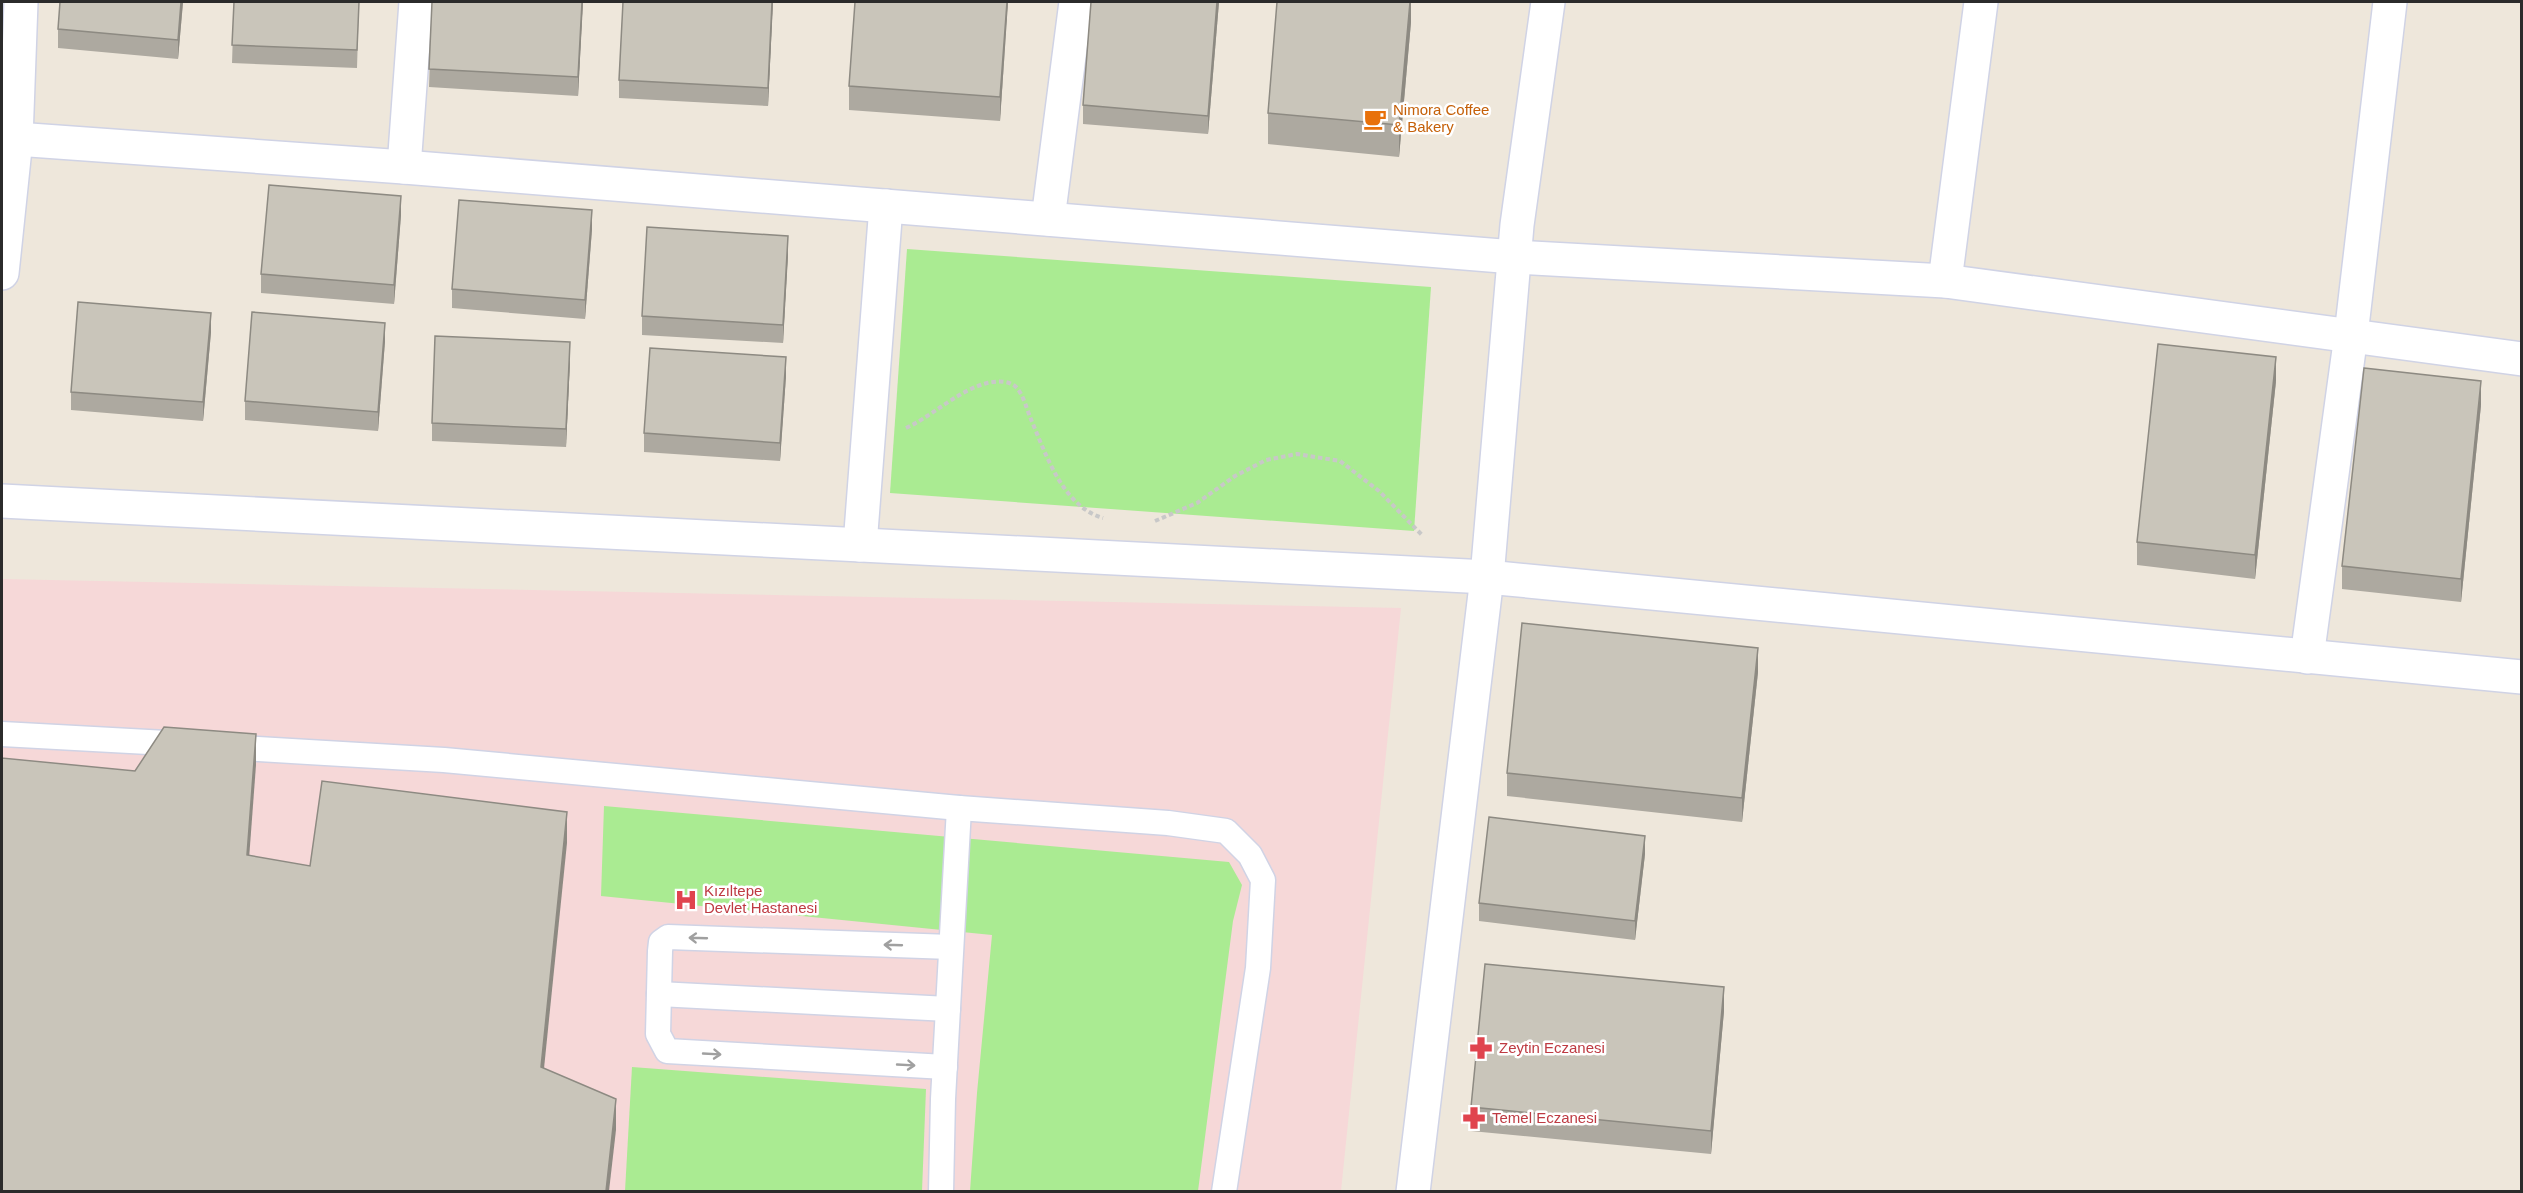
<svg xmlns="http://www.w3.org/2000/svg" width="2523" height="1193" font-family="Helvetica,sans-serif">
<rect width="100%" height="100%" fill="#eee7db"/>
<polygon fill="#f6d8d8" points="2,579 1401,608 1341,1191 2,1192"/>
<g fill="#aaeb92">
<polygon points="907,249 1431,287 1414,531 890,493"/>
<polygon points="604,806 1229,862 1242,885 1233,921 1198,1191 970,1191 977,1093 992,935 601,896"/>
<polygon points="632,1067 926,1089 922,1191 625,1191"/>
</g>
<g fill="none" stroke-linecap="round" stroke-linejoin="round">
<g stroke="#d0d3e5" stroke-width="27">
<g id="service">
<polyline points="2,734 185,744"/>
<polyline points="223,747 444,760 959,808 1168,823 1226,831 1250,855 1263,880 1258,968 1224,1192"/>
<polyline points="659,994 948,1009"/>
<polyline points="945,1067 667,1051 658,1034 660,951 661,942 668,937 951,947"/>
<polyline points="941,1192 943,1099 959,808"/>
</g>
</g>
<g stroke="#d0d3e5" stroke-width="36">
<g id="minor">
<polyline points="2,138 404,167 1514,257 1945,281 2522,359"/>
<polyline points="404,167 416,2"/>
<polyline points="1048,219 1076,2"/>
<polyline points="2,273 16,139 21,2"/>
<polyline points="1945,281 1981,2"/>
<polyline points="2,501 1487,577 2522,677"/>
<polyline points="860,545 886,206"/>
<polyline points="2307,657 2351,335 2390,2"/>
</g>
</g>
<g stroke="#d0d3e5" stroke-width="36">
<polyline id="tertiary" points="1413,1192 1487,577 1517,225 1548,2"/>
</g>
<g stroke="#c8c8c8" stroke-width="4" stroke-dasharray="4.5 3" stroke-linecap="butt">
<path d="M906,428C934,415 957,391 987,383C997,381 1010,380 1017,388C1023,395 1027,409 1030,417C1046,454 1062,506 1103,518"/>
<polyline points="1155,521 1197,503 1235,476 1266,460 1297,454 1340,461 1379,491 1422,535"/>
</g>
<use href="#service" stroke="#fff" stroke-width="24"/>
<use href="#minor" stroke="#fff" stroke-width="33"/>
<use href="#tertiary" stroke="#fff" stroke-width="33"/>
</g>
<g fill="#ada9a0">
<polygon points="60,2 183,2 178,59 58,48 58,29"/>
<polygon points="234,2 359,2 357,68 232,63"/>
<polygon points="432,2 583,2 578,96 429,87"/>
<polygon points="623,2 773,2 768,106 619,98 619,80"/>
<polygon points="1008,2 1000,121 849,110 849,86"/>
<polygon points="1091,2 1219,2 1208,134 1083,124 1083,105"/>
<polygon points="1411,2 1411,22 1399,157 1268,144 1268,113"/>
<polygon points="401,215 394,304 261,293 261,274"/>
<polygon points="592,229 585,319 452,308 452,289"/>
<polygon points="788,255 783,343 642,335 642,316"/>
<polygon points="211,332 203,421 71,410 71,392"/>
<polygon points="385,341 378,431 245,420 245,401"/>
<polygon points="570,361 566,447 432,441 432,423"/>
<polygon points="786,376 780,461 644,452 644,433"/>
<polygon points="2276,381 2255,579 2137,565 2137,542"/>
<polygon points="2481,405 2461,602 2342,589 2342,566"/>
<polygon points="1758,672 1742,822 1507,796 1507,773"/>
<polygon points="1645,854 1635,940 1479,921 1479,903"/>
<polygon points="1724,1011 1711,1154 1471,1131 1471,1107"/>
</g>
<g fill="#8d8a82">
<polygon points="181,2 183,2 178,59 178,40"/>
<polygon points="582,2 583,2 578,96 578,77"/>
<polygon points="772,2 773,2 768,106 768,88"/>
<polygon points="1007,2 1008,2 1000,121 1000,97"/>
<polygon points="1217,2 1219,2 1208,134 1208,116"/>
<polygon points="1410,2 1411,2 1411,22 1399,157 1399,125"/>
<polygon points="401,196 401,215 394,304 394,285"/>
<polygon points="592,210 592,229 585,319 585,300"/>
<polygon points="788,236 788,255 783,343 783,325"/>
<polygon points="211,313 211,332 203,421 203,402"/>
<polygon points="385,323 385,341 378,431 378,412"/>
<polygon points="570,342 570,361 566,447 566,429"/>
<polygon points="786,357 786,376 780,461 780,443"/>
<polygon points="2276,357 2276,381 2255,579 2255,555"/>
<polygon points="2481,381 2481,405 2461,602 2461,579"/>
<polygon points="1758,648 1758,672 1742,822 1742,798"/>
<polygon points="256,734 256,765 247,886 247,855"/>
<polygon points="567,812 567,843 541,1098 541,1067"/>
<polygon points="1645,836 1645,854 1635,940 1635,921"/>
<polygon points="1724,987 1724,1011 1711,1154 1711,1131"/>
<polygon points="616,1099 616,1130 609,1191 606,1191"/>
</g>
<g fill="#c9c5ba" stroke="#8d8a82" stroke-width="1.5">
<polygon points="60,2 181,2 178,40 58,29"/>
<polygon points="234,2 359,2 357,50 232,45"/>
<polygon points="432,2 582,2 578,77 429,69"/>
<polygon points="623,2 772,2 768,88 619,80"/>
<polygon points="855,2 1007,2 1000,97 849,86"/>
<polygon points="1091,2 1217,2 1208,116 1083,105"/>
<polygon points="1277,2 1410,2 1399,125 1268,113"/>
<polygon points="269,185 401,196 394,285 261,274"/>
<polygon points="459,200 592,210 585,300 452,289"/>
<polygon points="647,227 788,236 783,325 642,316"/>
<polygon points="78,302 211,313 203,402 71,392"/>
<polygon points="252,312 385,323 378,412 245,401"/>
<polygon points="435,336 570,342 566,429 432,423"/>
<polygon points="2158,344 2276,357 2255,555 2137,542"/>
<polygon points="650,348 786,357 780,443 644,433"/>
<polygon points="2364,368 2481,381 2461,579 2342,566"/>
<polygon points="1522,623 1758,648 1742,798 1507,773"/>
<polygon points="164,727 256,734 247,855 310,866 322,781 567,812 541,1067 616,1099 606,1191 2,1191 2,758 135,771"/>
<polygon points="1489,817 1645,836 1635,921 1479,903"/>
<polygon points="1485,964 1724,987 1711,1131 1471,1107"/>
</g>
<defs><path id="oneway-shaft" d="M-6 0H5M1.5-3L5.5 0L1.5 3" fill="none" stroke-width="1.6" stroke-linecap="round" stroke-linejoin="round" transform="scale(1.5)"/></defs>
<g stroke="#a0a0a0">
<use href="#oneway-shaft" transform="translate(698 938) rotate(-178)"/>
<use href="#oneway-shaft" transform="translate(893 945) rotate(-178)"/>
<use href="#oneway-shaft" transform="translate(712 1054) rotate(3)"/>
<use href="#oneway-shaft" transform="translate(906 1065) rotate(3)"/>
</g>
<defs>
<g id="cafe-bare" transform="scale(1.8)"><path d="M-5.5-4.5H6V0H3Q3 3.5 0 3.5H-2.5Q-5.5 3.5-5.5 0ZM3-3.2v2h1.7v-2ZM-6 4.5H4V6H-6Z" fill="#e8710a" stroke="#fff" stroke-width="2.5" paint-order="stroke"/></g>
<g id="hospital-bare" transform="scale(1.8)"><path d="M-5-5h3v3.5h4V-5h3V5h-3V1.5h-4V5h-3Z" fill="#e0444e" stroke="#fff" stroke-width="2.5" paint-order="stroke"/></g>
<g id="pharmacy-bare" transform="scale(1.8)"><path d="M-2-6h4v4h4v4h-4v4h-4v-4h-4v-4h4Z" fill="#e0444e" stroke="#fff" stroke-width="2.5" paint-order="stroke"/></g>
</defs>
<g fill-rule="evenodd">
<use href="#cafe-bare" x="1375" y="119"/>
<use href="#hospital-bare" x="686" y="900"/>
<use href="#pharmacy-bare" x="1481" y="1048"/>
<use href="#pharmacy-bare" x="1474" y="1118"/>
</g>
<g text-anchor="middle" stroke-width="5" stroke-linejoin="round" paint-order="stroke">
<g font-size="15" fill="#c56008" stroke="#fff" text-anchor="start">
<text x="1393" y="115">Nimora Coffee<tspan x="1393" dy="17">&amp; Bakery</tspan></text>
</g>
<g font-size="15" fill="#be3a42" stroke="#fff" text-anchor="start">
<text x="704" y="896">Kızıltepe<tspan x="704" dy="17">Devlet Hastanesi</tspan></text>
<text x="1499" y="1053">Zeytin Eczanesi</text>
<text x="1492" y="1123">Temel Eczanesi</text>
</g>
</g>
<rect width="2523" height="1193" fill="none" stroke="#2b2b2b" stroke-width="6"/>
</svg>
